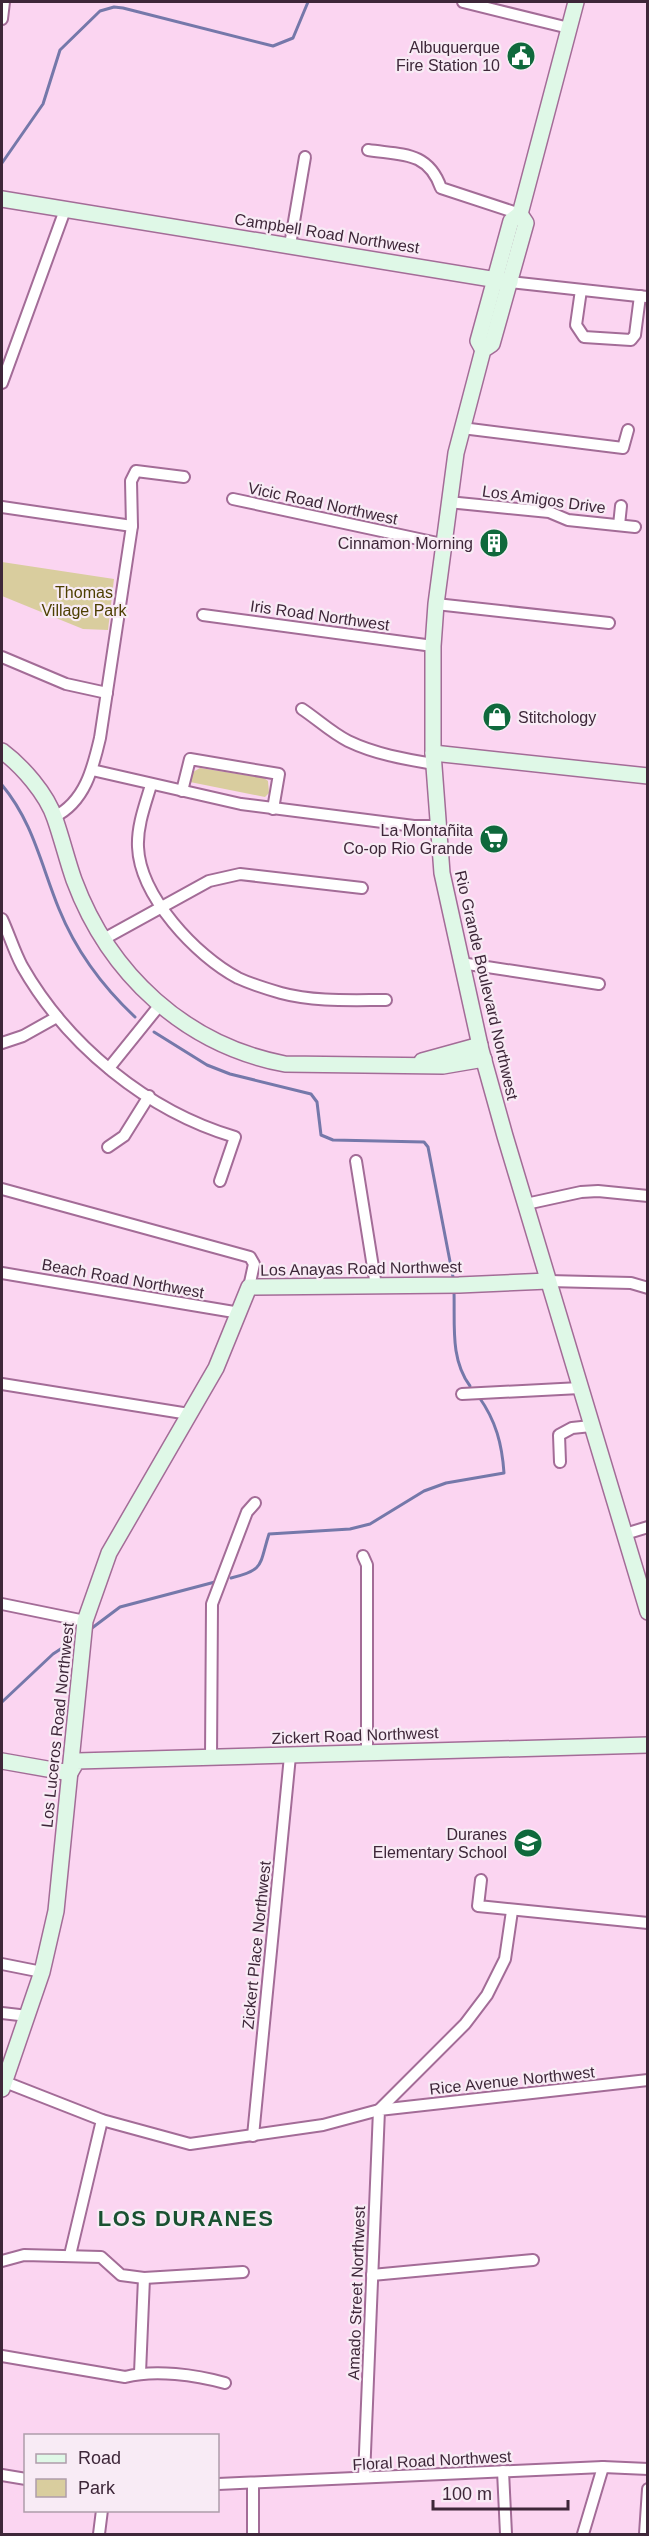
<svg xmlns="http://www.w3.org/2000/svg" width="649" height="2536" font-family="Helvetica,sans-serif">
<rect width="100%" height="100%" fill="#fbd5f1"/>
<g fill="#d9cd9e">
<polygon points="2,562 114,579 108,630 83,629 2,596"/>
<polygon points="200,768 264,778 268,781 269,793 265,797 190,782 193,772"/>
</g>
<g fill="none" stroke-linecap="round" stroke-linejoin="round">
<g stroke="#7578aa" stroke-width="3">
<polyline points="2,163 43,104 60,50 100,11 114,7 123,8 273,46 293,38 308,2"/>
<path d="M2,785C33,822 41,865 59,909C76,951 102,986 135,1017"/>
<polyline points="154,1032 207,1065 230,1074 311,1094 317,1102 321,1135 333,1140 424,1142 428,1147 453,1277"/>
<path d="M454,1292C455,1325 450,1359 470,1386"/>
<path d="M231,1578C265,1570 259,1565 269,1534L350,1529L370,1524L424,1491L446,1483L504,1473C502,1444 496,1421 479,1397"/>
<polyline points="92,1628 120,1607 215,1582"/>
<polyline points="2,1702 53,1654 76,1639"/>
</g>
<g stroke="#a36c97" stroke-width="14">
<g id="street">
<polyline points="463,2 569,28"/>
<polyline points="2,19 4,2"/>
<path d="M368,150C402,155 428,151 441,188L520,214"/>
<polyline points="290,245 305,157"/>
<polyline points="510,282 647,297"/>
<polyline points="581,290 576,325 584,337 631,340 635,335 640,296"/>
<polyline points="2,383 65,210"/>
<polyline points="462,428 623,448 628,430"/>
<polyline points="233,499 442,544"/>
<polyline points="448,502 549,512 568,520 635,527"/>
<polyline points="2,507 132,526"/>
<polyline points="619,525 621,506"/>
<polyline points="436,604 609,623"/>
<polyline points="203,615 433,646"/>
<polyline points="2,657 66,684 107,693"/>
<path d="M302,709C317,719 332,733 348,741C375,754 404,759 434,764"/>
<polyline points="92,770 241,804 414,826 438,826"/>
<path d="M151,785C145,805 137,826 138,847C140,896 196,956 238,978C251,984 267,989 281,993C314,1002 352,1000 386,1000"/>
<polyline points="182,791 190,759 279,774 273,809"/>
<path d="M54,817C85,802 93,768 100,738L132,526L131,481L136,471L184,477"/>
<path d="M2,919C9,934 14,951 22,966C67,1045 147,1111 235,1137L220,1181"/>
<polyline points="102,940 209,881 240,874 362,888"/>
<polyline points="461,963 599,984"/>
<polyline points="2,1043 23,1036 57,1017"/>
<polyline points="109,1068 159,1006"/>
<polyline points="108,1147 124,1136 149,1096"/>
<polyline points="356,1161 376,1286"/>
<polyline points="2,1189 250,1257 254,1264 249,1287"/>
<polyline points="526,1204 581,1192 598,1191 648,1196"/>
<polyline points="2,1273 240,1313"/>
<polyline points="548,1281 631,1283 648,1288"/>
<polyline points="2,1384 189,1414"/>
<polyline points="462,1394 580,1388"/>
<polyline points="560,1462 559,1435 572,1428 591,1426"/>
<polyline points="625,1534 648,1527"/>
<polyline points="363,1556 367,1565 367,1753"/>
<polyline points="2,1604 85,1621"/>
<polyline points="211,1758 212,1604 247,1512 255,1503"/>
<polyline points="481,1880 478,1906 648,1923"/>
<polyline points="2,1964 42,1972"/>
<polyline points="2,2013 28,2016"/>
<polyline points="5,2082 102,2120 190,2144 323,2125 379,2110 465,2024 487,1995 505,1959 512,1911"/>
<polyline points="253,2136 290,1756"/>
<polyline points="70,2255 102,2120"/>
<polyline points="2,2261 24,2255 101,2257 121,2275 144,2278 243,2272"/>
<polyline points="372,2275 533,2260"/>
<path d="M2,2356L125,2377C155,2369 196,2375 225,2383"/>
<polyline points="140,2373 144,2278"/>
<polyline points="503,2471 506,2534"/>
<polyline points="2,2475 26,2479"/>
<polyline points="364,2477 379,2110 648,2080"/>
<polyline points="253,2483 253,2534"/>
<polyline points="218,2484 603,2467 648,2469"/>
<polyline points="99,2534 102,2510"/>
<polyline points="583,2534 603,2467"/>
<polyline points="645,2534 648,2489"/>
</g>
</g>
<g stroke="#a36c97" stroke-width="18">
<g id="secondary">
<polyline points="2,199 510,282"/>
<polyline points="520,214 526,223 492,344 483,350 456,453 436,604 433,646 433,753 442,873 481,1050 505,1136 648,1612"/>
<polyline points="483,350 478,341 511,221 520,214 576,2"/>
<path d="M2,751C22,766 47,794 55,819C62,839 67,860 74,880C109,974 185,1045 285,1064L443,1066L484,1059"/>
<polyline points="433,753 648,776"/>
<polyline points="422,1061 480,1045"/>
<polyline points="2,1761 70,1773 77,1761 648,1745"/>
<polyline points="2,2089 42,1972 56,1911 85,1621 109,1553 216,1368 249,1287 459,1285 548,1281"/>
</g>
</g>
<use href="#street" stroke="#fff" stroke-width="10"/>
<use href="#secondary" stroke="#dff8e7" stroke-width="15"/>
</g>
<defs>
<g id="civic-disc" transform="scale(1.5)"><circle r="9.5" fill="#0f693c" stroke="#f8ebf5"/><path d="M-.6-6.5H3V-4.5H.6V-3L4-1V1h2V6H-6V1h2V-1L-.6-3ZM-1.2 2.5V6h2.4V2.5Z" fill="#fff"/></g>
<g id="building-disc" transform="scale(1.5)"><circle r="9.5" fill="#0f693c" stroke="#f8ebf5"/><path d="M-4-6H4V6H1V3H-1V6H-4ZM-2.5-4.3h1.7v1.8h-1.7ZM.8-4.3h1.7v1.8H.8ZM-2.5-1h1.7V.8h-1.7ZM.8-1h1.7V.8H.8Z" fill="#fff"/></g>
<g id="shop-disc" transform="scale(1.5)"><circle r="9.5" fill="#0f693c" stroke="#f8ebf5"/><path d="M-5-2.5h2.3a2.7 3.5 0 0 1 5.4 0H5L5.5 6h-11ZM-1.5-2.5h3a1.5 2.3 0 0 0-3 0Z" fill="#fff"/></g>
<g id="supermarket-disc" transform="scale(1.5)"><circle r="9.5" fill="#0f693c" stroke="#f8ebf5"/><path d="M-6-5.5h2.5l.6 2H6L4.5 2H-2.5L-4.4-4H-6ZM-1.5 3.2a1.3 1.3 0 1 0 .1 0ZM3 3.2a1.3 1.3 0 1 0 .1 0Z" fill="#fff"/></g>
<g id="school-disc" transform="scale(1.5)"><circle r="9.5" fill="#0f693c" stroke="#f8ebf5"/><path d="M0-5L7-2L0 1L-7-2ZM-4 1L0 2.5L4 1V4Q0 6-4 4Z" fill="#fff"/></g>
</defs>
<g fill-rule="evenodd">
<use href="#civic-disc" x="521" y="56"/>
<use href="#building-disc" x="494" y="543"/>
<use href="#shop-disc" x="497" y="717"/>
<use href="#supermarket-disc" x="494" y="839"/>
<use href="#school-disc" x="528" y="1843"/>
</g>
<g text-anchor="middle" stroke-width="4.5" stroke-linejoin="round" paint-order="stroke">
<g font-size="16" fill="#3e2739" stroke="#f8ebf5" text-anchor="end">
<text x="500" y="53">Albuquerque<tspan x="500" dy="18">Fire Station 10</tspan></text>
<text x="473" y="549">Cinnamon Morning</text>
<text x="518" y="723" text-anchor="start">Stitchology</text>
<text x="473" y="836">La Montañita<tspan x="473" dy="18">Co-op Rio Grande</tspan></text>
<text x="507" y="1840">Duranes<tspan x="507" dy="18">Elementary School</tspan></text>
</g>
<g font-size="16" fill="#3e2739" stroke="#f8ebf5">
<text transform="translate(327 233) rotate(9)" y="6">Campbell Road Northwest</text>
<text transform="translate(544 499) rotate(8)" y="6">Los Amigos Drive</text>
<text transform="translate(323 503) rotate(12)" y="6">Vicic Road Northwest</text>
<text transform="translate(320 615) rotate(8)" y="6">Iris Road Northwest</text>
<text transform="translate(487 985) rotate(77)" y="6">Rio Grande Boulevard Northwest</text>
<text transform="translate(361 1268) rotate(-1)" y="6">Los Anayas Road Northwest</text>
<text transform="translate(123 1278) rotate(10)" y="6">Beach Road Northwest</text>
<text transform="translate(57 1725) rotate(-84)" y="6">Los Luceros Road Northwest</text>
<text transform="translate(355 1735) rotate(-2)" y="6">Zickert Road Northwest</text>
<text transform="translate(256 1945) rotate(-84)" y="6">Zickert Place Northwest</text>
<text transform="translate(512 2080) rotate(-6)" y="6">Rice Avenue Northwest</text>
<text transform="translate(356 2293) rotate(-88)" y="6">Amado Street Northwest</text>
<text transform="translate(432 2460) rotate(-3)" y="6">Floral Road Northwest</text>
</g>
<g font-size="16" fill="#4d3f01" stroke="#f8ebf5">
<text x="84" y="598">Thomas<tspan x="84" dy="18">Village Park</tspan></text>
</g>
<g font-size="22" font-weight="bold" letter-spacing="1.5" fill="#195131" stroke="#f8ebf5">
<text x="186" y="2226">LOS DURANES</text>
</g>
</g>
<rect width="649" height="2536" fill="none" stroke="#3e2739" stroke-width="6"/>
<rect x="24" y="2434" width="195" height="78" fill="#f8ebf5" stroke="#ae9daa" stroke-width="1.5"/>
<rect x="36" y="2454" width="30" height="9" fill="#dff8e7" stroke="#ae9daa" stroke-width="1.5"/>
<text x="78" y="2464" font-size="18" fill="#3e2739">Road</text>
<rect x="36" y="2479" width="30" height="18" fill="#d9cd9e" stroke="#ae9daa" stroke-width="1.5"/>
<text x="78" y="2494" font-size="18" fill="#3e2739">Park</text>
<path d="M433 2500v9h135v-9" fill="none" stroke="#3e2739" stroke-width="3"/>
<text x="442" y="2500" font-size="18" fill="#3e2739" stroke="#f8ebf5" stroke-width="4.5" paint-order="stroke">100 m</text>
</svg>
